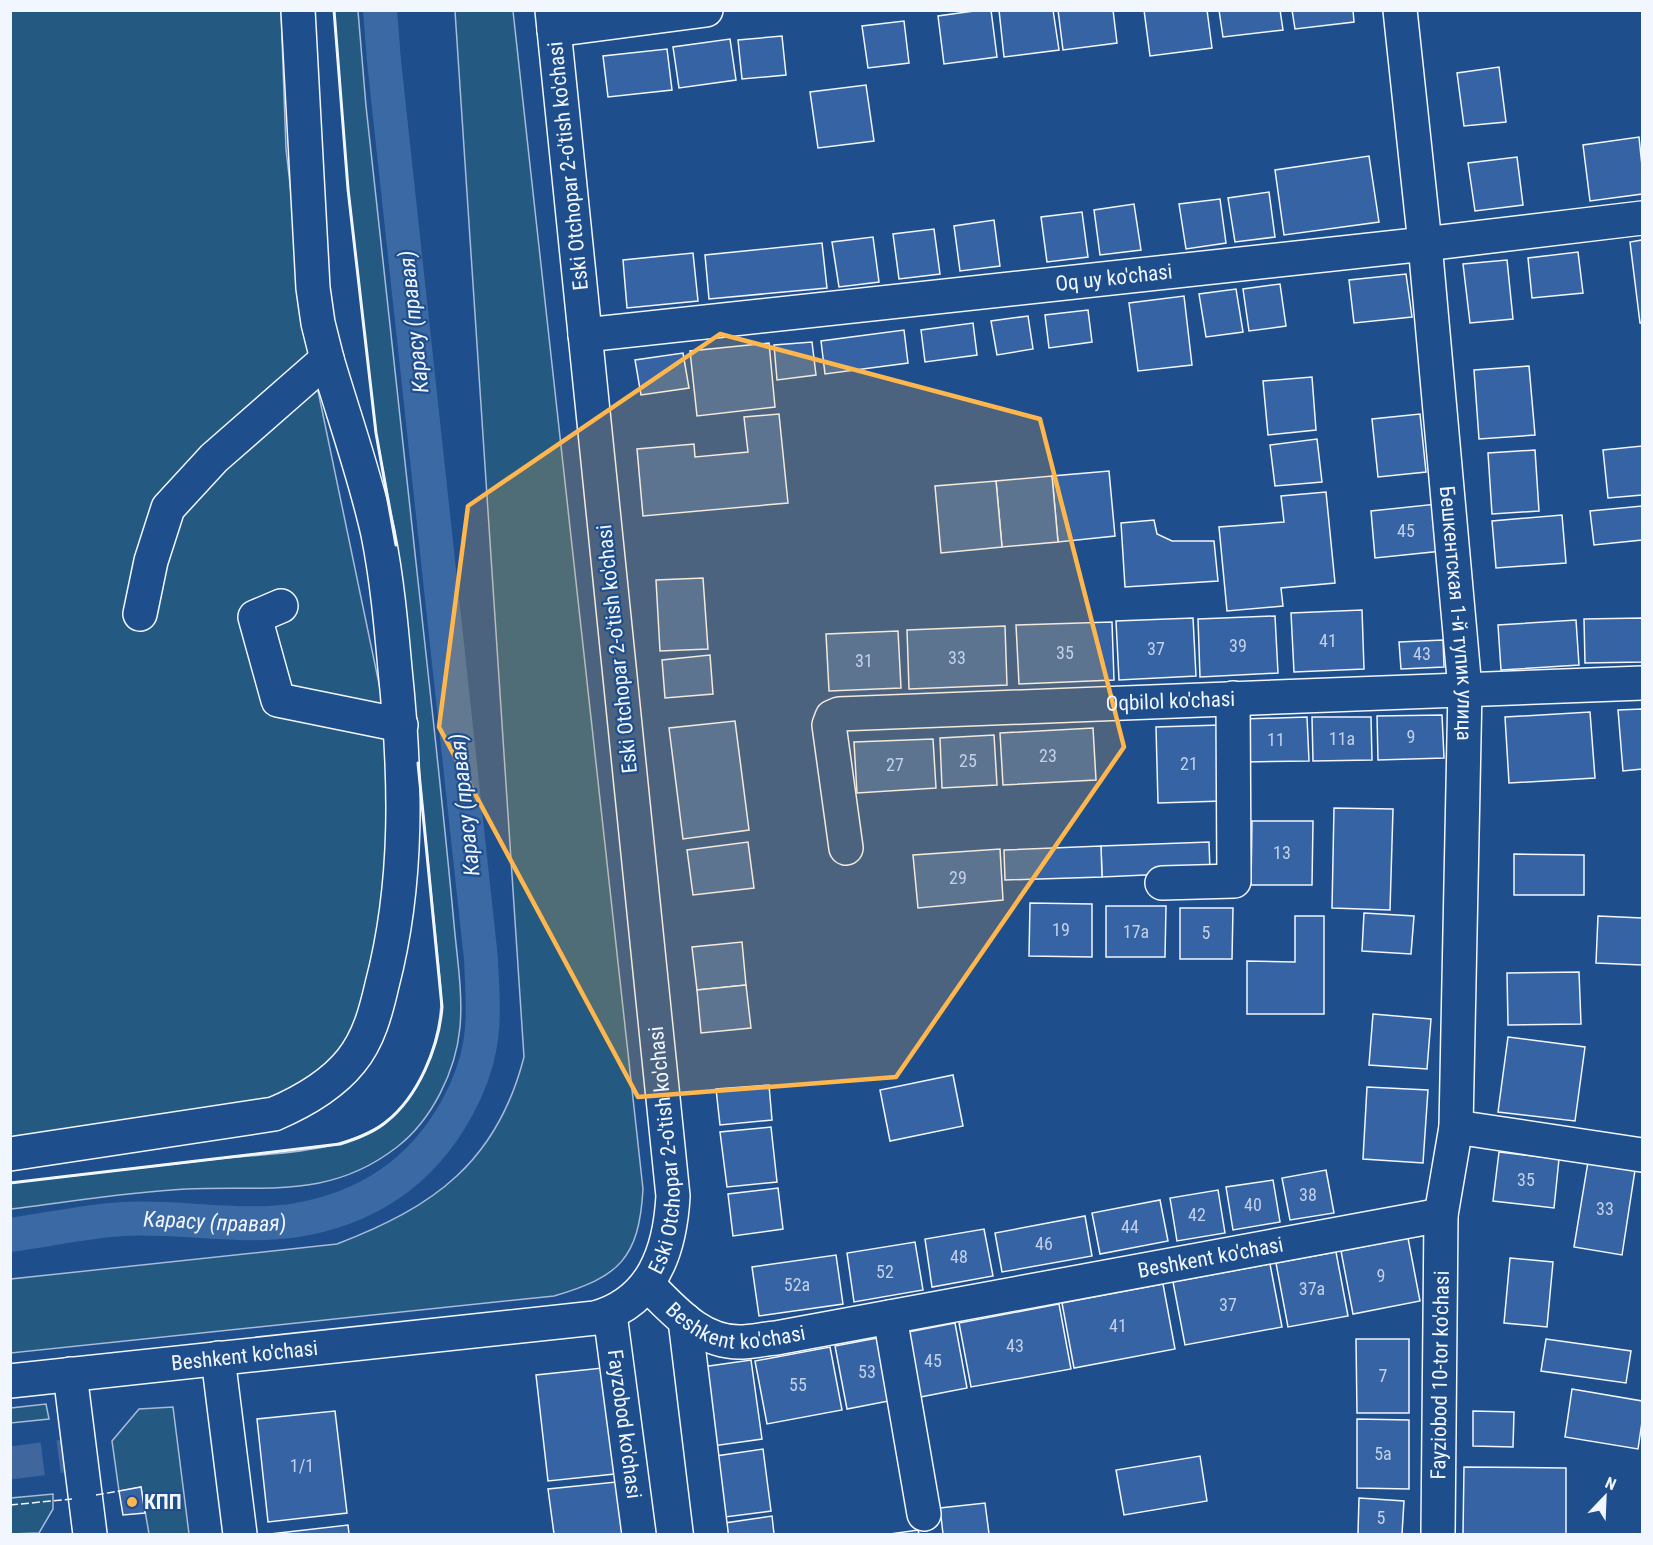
<svg xmlns="http://www.w3.org/2000/svg" width="1653" height="1545" font-family="'Roboto Condensed',sans-serif">
<rect width="100%" height="100%" fill="#1f4e8c"/>
<g fill="#245a82" stroke="#a8bbd7" stroke-width="1.5">
<polygon points="10,11 281,11 286,149 308,343 388,727 391,791 377,948 357,1022 337,1053 315,1075 287,1091 256,1102 11,1137"/>
<path d="M334,11H358L366,106C389,313 412,520 434,727C441,793 448,858 454,924C457,958 463,993 460,1027C456,1071 432,1120 397,1147C329,1200 265,1185 186,1189C128,1192 68,1202 11,1209L10,1183C80,1175 149,1167 218,1159C270,1153 337,1154 381,1125C421,1100 443,1034 441,989L395,532L376,433L348,189Z"/>
<path d="M455,11H513L643,1189C639,1259 619,1277 554,1296L11,1353V1279L337,1244C434,1207 497,1162 524,1057Z"/>
<polygon points="46,1404 49,1419 11,1423 11,1408"/>
<polygon points="173,1407 189,1534 149,1534 141,1487 119,1491 112,1441 139,1409"/>
<polygon points="53,1494 53,1509 39,1533 11,1534 11,1498"/>
</g>
<g fill="none" stroke-linecap="round" stroke-linejoin="round">
<path stroke="#3b69a3" stroke-width="34" id="s1" d="M10,1235C48,1230 86,1221 123,1219C179,1216 235,1228 291,1221C365,1210 421,1174 457,1108C468,1088 476,1068 480,1045C485,1016 482,987 481,959L384,61L380,10"/>
</g>
<g fill="#3563a3" stroke="#f2f6ff" stroke-width="1.5">
<polygon points="981,10 991,10 997,57 944,64 938,16"/>
<polygon points="999,10 1053,10 1059,50 1004,57"/>
<polygon points="1058,10 1113,10 1117,43 1063,50"/>
<polygon points="1144,10 1207,10 1212,48 1150,56"/>
<polygon points="1219,10 1280,10 1283,30 1223,37"/>
<polygon points="1292,10 1353,10 1354,22 1295,29"/>
<polygon points="904,21 909,63 868,68 862,26"/>
<polygon points="782,36 786,75 742,79 738,40"/>
<polygon points="730,39 736,80 679,88 673,47"/>
<polygon points="667,49 672,90 608,97 603,56"/>
<polygon points="1499,67 1506,122 1464,126 1457,73"/>
<polygon points="866,85 874,141 818,148 810,92"/>
<polygon points="1639,137 1642,166 1642,194 1590,201 1583,145"/>
<polygon points="1369,156 1379,222 1284,235 1275,170"/>
<polygon points="1517,157 1523,205 1475,211 1468,163"/>
<polygon points="1269,192 1275,237 1235,242 1228,198"/>
<polygon points="1220,199 1226,243 1186,249 1179,204"/>
<polygon points="1134,204 1141,250 1100,255 1094,210"/>
<polygon points="1082,212 1088,257 1047,262 1041,217"/>
<polygon points="994,220 1000,266 960,271 954,226"/>
<polygon points="934,229 940,274 899,279 893,234"/>
<polygon points="873,237 879,282 839,287 832,242"/>
<polygon points="1642,240 1642,323 1640,323 1630,242"/>
<polygon points="822,243 827,288 709,299 705,255"/>
<polygon points="1578,252 1583,293 1532,298 1528,258"/>
<polygon points="693,253 698,301 627,308 623,260"/>
<polygon points="1507,260 1513,319 1470,323 1463,264"/>
<polygon points="1406,274 1412,317 1354,323 1349,280"/>
<polygon points="1280,284 1286,326 1249,331 1243,289"/>
<polygon points="1236,289 1243,332 1206,337 1199,294"/>
<polygon points="1184,296 1192,365 1138,371 1129,303"/>
<polygon points="1088,310 1092,342 1049,348 1045,315"/>
<polygon points="1028,316 1033,349 997,355 991,321"/>
<polygon points="973,323 977,355 925,362 921,330"/>
<polygon points="904,330 908,363 825,374 821,341"/>
<polygon points="812,342 816,375 777,380 774,345"/>
<polygon points="769,343 775,407 697,416 690,351"/>
<polygon points="683,353 689,388 641,395 635,360"/>
<polygon points="1529,366 1535,435 1479,439 1474,370"/>
<polygon points="1312,377 1316,430 1268,435 1263,381"/>
<polygon points="779,414 788,503 643,516 637,449 694,444 695,457 748,452 744,417"/>
<polygon points="1420,414 1426,472 1378,477 1372,419"/>
<polygon points="1317,439 1322,482 1275,486 1270,445"/>
<polygon points="1642,446 1642,495 1608,498 1603,450"/>
<polygon points="1535,450 1539,511 1492,514 1488,453"/>
<polygon points="1109,471 1115,536 1058,542 1052,476"/>
<polygon points="1052,476 1058,542 1002,547 996,481"/>
<polygon points="996,481 1002,547 941,553 935,486"/>
<polygon points="1326,492 1335,583 1281,588 1283,606 1227,611 1219,527 1284,522 1281,496"/>
<polygon points="1437,504 1442,551 1375,558 1371,511"/>
<polygon points="1642,506 1642,540 1594,545 1590,511"/>
<polygon points="1562,515 1566,563 1496,568 1492,521"/>
<polygon points="1154,520 1157,534 1172,541 1214,541 1218,581 1125,587 1121,523"/>
<polygon points="703,578 708,649 660,651 656,580"/>
<polygon points="1362,610 1364,669 1294,672 1291,613"/>
<polygon points="1275,616 1278,673 1200,677 1198,619"/>
<polygon points="1193,618 1196,676 1119,680 1116,621"/>
<polygon points="1642,618 1642,662 1585,663 1584,619"/>
<polygon points="1576,620 1579,665 1501,670 1498,625"/>
<polygon points="1112,622 1114,680 1019,684 1016,625"/>
<polygon points="1005,626 1007,685 909,689 907,630"/>
<polygon points="898,631 901,688 829,691 826,634"/>
<polygon points="1443,640 1444,667 1401,669 1399,642"/>
<polygon points="710,655 713,694 665,698 662,660"/>
<polygon points="1642,709 1642,769 1623,771 1618,710"/>
<polygon points="1590,712 1595,778 1509,783 1505,717"/>
<polygon points="1442,715 1444,758 1378,760 1377,716"/>
<polygon points="1307,717 1309,761 1245,762 1243,719"/>
<polygon points="1312,717 1371,717 1372,760 1313,761"/>
<polygon points="735,721 749,830 683,839 669,728"/>
<polygon points="1220,725 1223,801 1158,803 1156,727"/>
<polygon points="1093,728 1096,780 1003,785 1000,733"/>
<polygon points="994,735 997,785 942,788 940,738"/>
<polygon points="933,739 936,788 857,793 854,742"/>
<polygon points="1334,808 1393,809 1390,910 1332,908"/>
<polygon points="1252,821 1313,821 1312,885 1251,885"/>
<polygon points="748,842 754,888 693,895 687,850"/>
<polygon points="1209,842 1210,872 1102,877 1101,846"/>
<polygon points="1101,846 1102,877 1005,880 1004,850"/>
<polygon points="1000,849 1003,900 918,908 913,855"/>
<polygon points="1514,854 1584,855 1584,895 1514,895"/>
<polygon points="1030,903 1092,904 1092,957 1029,956"/>
<polygon points="1106,906 1166,906 1165,957 1106,957"/>
<polygon points="1180,908 1233,908 1232,959 1180,959"/>
<polygon points="1364,913 1414,916 1411,954 1362,951"/>
<polygon points="1295,916 1324,916 1324,1014 1247,1014 1247,961 1295,962"/>
<polygon points="1598,916 1642,918 1642,965 1596,963"/>
<polygon points="742,942 746,985 697,990 692,947"/>
<polygon points="1579,972 1581,1024 1508,1025 1507,973"/>
<polygon points="746,985 751,1028 701,1033 697,990"/>
<polygon points="1373,1014 1431,1019 1427,1069 1369,1065"/>
<polygon points="1508,1037 1585,1047 1575,1121 1498,1112"/>
<polygon points="953,1075 963,1126 890,1141 880,1090"/>
<polygon points="769,1085 772,1120 720,1125 716,1089"/>
<polygon points="1367,1087 1428,1090 1423,1163 1363,1159"/>
<polygon points="771,1127 777,1182 727,1187 720,1132"/>
<polygon points="1499,1152 1559,1159 1554,1208 1493,1201"/>
<polygon points="1588,1162 1635,1170 1622,1255 1574,1247"/>
<polygon points="1326,1170 1334,1213 1290,1220 1282,1178"/>
<polygon points="1273,1180 1280,1222 1233,1230 1226,1187"/>
<polygon points="778,1188 783,1229 733,1236 728,1194"/>
<polygon points="1218,1190 1225,1233 1177,1241 1170,1198"/>
<polygon points="1160,1200 1168,1241 1100,1254 1092,1213"/>
<polygon points="1085,1216 1092,1256 1002,1272 995,1233"/>
<polygon points="984,1229 993,1276 932,1287 925,1239"/>
<polygon points="1408,1238 1420,1301 1353,1314 1341,1251"/>
<polygon points="915,1242 923,1290 854,1302 847,1253"/>
<polygon points="1336,1252 1348,1316 1288,1327 1276,1263"/>
<polygon points="836,1255 843,1304 759,1316 752,1267"/>
<polygon points="1510,1258 1553,1262 1547,1327 1504,1323"/>
<polygon points="1270,1264 1282,1327 1185,1345 1173,1282"/>
<polygon points="1163,1284 1175,1349 1074,1368 1062,1303"/>
<polygon points="1059,1304 1071,1369 971,1387 959,1323"/>
<polygon points="955,1323 967,1388 910,1399 898,1334"/>
<polygon points="888,1336 899,1399 847,1409 835,1346"/>
<polygon points="1356,1339 1409,1339 1409,1413 1357,1413"/>
<polygon points="1546,1339 1631,1351 1626,1383 1541,1371"/>
<polygon points="830,1347 842,1410 767,1424 755,1361"/>
<polygon points="751,1360 762,1439 713,1446 702,1367"/>
<polygon points="612,1367 624,1473 548,1481 536,1375"/>
<polygon points="1572,1389 1642,1401 1642,1422 1638,1449 1565,1437"/>
<polygon points="335,1411 347,1513 268,1522 257,1419"/>
<polygon points="1473,1411 1514,1412 1513,1447 1473,1446"/>
<polygon points="1357,1419 1409,1420 1409,1489 1357,1488"/>
<polygon points="763,1449 771,1511 725,1517 716,1456"/>
<polygon points="1200,1456 1207,1501 1124,1515 1116,1470"/>
<polygon points="1464,1467 1566,1468 1566,1534 1463,1534"/>
<polygon points="626,1481 632,1534 554,1534 548,1489"/>
<polygon points="141,1487 145,1513 123,1515 119,1491"/>
<polygon points="1359,1498 1404,1501 1402,1534 1358,1534"/>
<polygon points="985,1503 989,1534 943,1534 940,1508"/>
<polygon points="772,1516 774,1534 727,1534 725,1523"/>
<polygon points="348,1525 349,1534 270,1534"/>
<polygon points="918,1530 919,1534 890,1534"/>
</g>
<g fill="none" stroke-linecap="round" stroke-linejoin="round">
<polyline stroke="#3f679d" stroke-width="33" stroke-dasharray="33 16" stroke-linecap="butt" points="10,1463 80,1454"/>
<g stroke="#f2f6ff" stroke-width="36">
<g id="minor">
<polyline points="298,10 313,288 318,323 327,359"/>
<path id="s2" d="M1400,10L1425,244L1465,689L1456,1127L1441,1215L1438,1534"/>
<polyline points="554,30 706,10"/>
<path id="s3" d="M585,335L1425,244L1642,218"/>
<polyline points="281,606 255,617 278,700 401,725"/>
<path id="s4" d="M846,848L829,725L832,717L839,714L1642,683"/>
<polyline points="1162,883 1234,881 1233,698"/>
<polyline points="1456,1127 1642,1155"/>
<path d="M10,1154L274,1114C302,1102 331,1086 351,1061C369,1039 376,1011 382,985C409,882 406,775 395,669C391,624 387,579 378,534C365,475 344,417 327,359L214,458L168,508L151,561L140,614"/>
<path id="s5" d="M647,1284C673,1309 699,1342 739,1342C751,1342 764,1339 776,1338L1441,1215"/>
<path id="s6" d="M610,1314L639,1534"/>
<polyline points="890,1317 924,1514"/>
<polyline points="685,1320 711,1534"/>
<polyline points="218,1358 240,1534"/>
<polyline points="70,1374 90,1534"/>
<path id="s7" d="M10,1381L595,1318C653,1302 670,1251 673,1196L552,10"/>
</g>
</g>
<use href="#minor" stroke="#1f4e8c" stroke-width="33"/>
<g stroke="#f2f6ff" stroke-width="1.5" stroke-dasharray="8 3" stroke-linecap="butt">
<polyline points="334,10 348,189 376,433 396,544"/>
<path d="M10,1183L340,1144C356,1139 373,1133 386,1122C418,1097 439,1047 442,1007L418,764"/>
<polyline points="96,1495 119,1491"/>
<polyline points="10,1505 72,1499"/>
</g>
<g stroke="#f2f6ff" stroke-width="3">
<polyline points="334,10 348,189 376,433 396,545"/>
<path d="M10,1183L340,1144C356,1139 373,1133 386,1122C418,1097 439,1047 442,1007L418,763"/>
</g>
</g>
<path fill="#ffb74d" fill-opacity="0.2" stroke="#ffb74d" stroke-width="4.5" stroke-linejoin="round" d="M720,334L1040,419L1124,747L896,1077L638,1097L439,727L468,506Z"/>
<circle fill="#ffb74d" stroke="#1f4e8c" stroke-width="2" cx="132" cy="1502" r="6"/>
<g text-anchor="middle" stroke-width="4.5" stroke-linejoin="round" paint-order="stroke">
<g font-size="18" fill="#c3d1e8">
<text x="1406" y="537">45</text>
<text x="1328" y="647">41</text>
<text x="1238" y="652">39</text>
<text x="1156" y="655">37</text>
<text x="1065" y="659">35</text>
<text x="1422" y="660">43</text>
<text x="957" y="664">33</text>
<text x="864" y="667">31</text>
<text x="1411" y="743">9</text>
<text x="1342" y="745">11a</text>
<text x="1276" y="746">11</text>
<text x="1048" y="762">23</text>
<text x="968" y="767">25</text>
<text x="1189" y="770">21</text>
<text x="895" y="771">27</text>
<text x="1282" y="859">13</text>
<text x="958" y="884">29</text>
<text x="1061" y="936">19</text>
<text x="1136" y="938">17a</text>
<text x="1206" y="939">5</text>
<text x="1526" y="1186">35</text>
<text x="1308" y="1201">38</text>
<text x="1253" y="1211">40</text>
<text x="1605" y="1215">33</text>
<text x="1197" y="1221">42</text>
<text x="1130" y="1233">44</text>
<text x="1044" y="1250">46</text>
<text x="959" y="1263">48</text>
<text x="885" y="1278">52</text>
<text x="1381" y="1282">9</text>
<text x="797" y="1291">52a</text>
<text x="1312" y="1295">37a</text>
<text x="1228" y="1311">37</text>
<text x="1118" y="1332">41</text>
<text x="1015" y="1352">43</text>
<text x="933" y="1367">45</text>
<text x="867" y="1378">53</text>
<text x="1383" y="1382">7</text>
<text x="798" y="1391">55</text>
<text x="1383" y="1460">5a</text>
<text x="302" y="1472">1/1</text>
<text x="1381" y="1524">5</text>
</g>
<g font-size="21" fill="#f2f6ff" stroke="#1f4e8c">
<text transform="translate(568 166) rotate(-96)" y="7">Eski Otchopar 2-o'tish ko'chasi</text>
<text dy="7" stroke="none"><textPath href="#s3" startOffset="532">Oq uy ko'chasi</textPath></text>
<text dy="7" stroke="none"><textPath href="#s2" startOffset="606">Бешкентская 1-й тупик улица</textPath></text>
<text transform="translate(617 649) rotate(-96)" y="7">Eski Otchopar 2-o'tish ko'chasi</text>
<text dy="7" stroke="none"><textPath href="#s4" startOffset="472">Oqbilol ko'chasi</textPath></text>
<text dy="7" stroke="none"><textPath href="#s7" startOffset="790">Eski Otchopar 2-o'tish ko'chasi</textPath></text>
<text dy="7" stroke="none"><textPath href="#s5" startOffset="591">Beshkent ko'chasi</textPath></text>
<text dy="7" stroke="none"><textPath href="#s5" startOffset="105">Beshkent ko'chasi</textPath></text>
<text dy="7" stroke="none"><textPath href="#s7" startOffset="236">Beshkent ko'chasi</textPath></text>
<text transform="translate(1440 1375) rotate(-89)" y="7">Fayziobod 10-tor ko'chasi</text>
<text dy="7" stroke="none"><textPath href="#s6" startOffset="111">Fayzobod ko'chasi</textPath></text>
</g>
<g font-size="21" font-weight="bold" fill="#f2f6ff" stroke="#1f4e8c" text-anchor="start">
<text x="144" y="1509">КПП</text>
</g>
<g font-size="22" font-style="italic" fill="#f2f6ff" stroke="#1f4e8c">
<text transform="translate(413 322) rotate(-96)" y="8">Карасу (правая)</text>
<text transform="translate(464 805) rotate(-96)" y="8">Карасу (правая)</text>
<text dy="8" stroke="none"><textPath href="#s1" startOffset="206">Карасу (правая)</textPath></text>
</g>
</g>
<rect width="1653" height="1545" fill="none" stroke="#f2f6ff" stroke-width="24"/>
<g transform="translate(1605 1497) rotate(23)" stroke="#1f4e8c" stroke-width="4.5" paint-order="stroke">
<path d="M0-4.5L10 22L0 15L-10 22Z" fill="#f2f6ff"/>
<text y="-9" font-size="16" font-weight="bold" text-anchor="middle" fill="#f2f6ff">N</text>
</g>
</svg>
